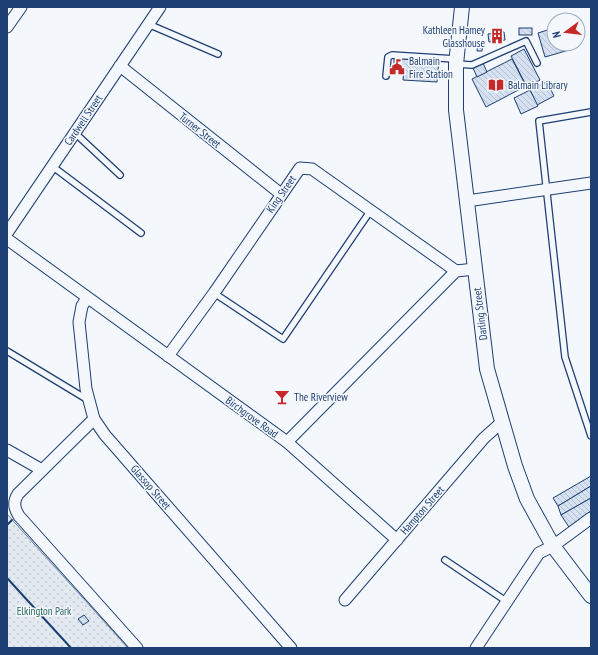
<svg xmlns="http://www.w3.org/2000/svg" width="598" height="655" font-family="'PT Sans Narrow',sans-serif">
<defs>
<pattern id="park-dots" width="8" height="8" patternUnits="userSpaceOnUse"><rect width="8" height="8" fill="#e3e9f0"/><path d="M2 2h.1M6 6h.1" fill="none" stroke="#c2c9d1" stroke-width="1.8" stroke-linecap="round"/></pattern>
<pattern id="building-back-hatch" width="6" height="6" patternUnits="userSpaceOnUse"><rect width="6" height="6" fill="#d5e0f0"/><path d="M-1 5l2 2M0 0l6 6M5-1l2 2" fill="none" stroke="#b6c1d1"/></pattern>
</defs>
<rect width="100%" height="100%" fill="#f4f7fb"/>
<polygon fill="url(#park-dots)" stroke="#687fa3" points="7,514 128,648 7,648"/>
<g fill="url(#building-back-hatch)" stroke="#1d3f73">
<rect x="519" y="28" width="13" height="7"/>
<polygon points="554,28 554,44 568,44 569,50 545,57 538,33"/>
<polygon points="504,32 505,40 489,42 488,34"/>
<polygon points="478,42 483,43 482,51 477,51"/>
<polygon points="524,49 540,80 527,87 511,56"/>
<polygon points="394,58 439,60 437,82 403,80 404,69 394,68"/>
<polygon points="512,59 526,86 486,107 472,79"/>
<polygon points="483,63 487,72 477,77 473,68"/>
<polygon points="547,82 554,96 537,105 530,90"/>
<polygon points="530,90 538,106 521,114 514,98"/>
<polygon points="591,476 591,486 558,506 553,498"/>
<polygon points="591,486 591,498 561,515 558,506"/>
<polygon points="591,498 591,511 569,527 561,515"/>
<polygon points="84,615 89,621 83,625 78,619"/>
</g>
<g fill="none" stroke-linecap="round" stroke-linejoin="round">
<g stroke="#1d3f73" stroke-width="8">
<g id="service">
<polyline points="148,24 218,54"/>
<polyline points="456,64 472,65 526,41 537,63"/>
<polyline points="386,76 388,57 392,55 455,59"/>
<polyline points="591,112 539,121 565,357 591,436"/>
<polyline points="75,133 120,175"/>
<polyline points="52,166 141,233"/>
<polyline points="214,293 283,339 371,210"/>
<polyline points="7,351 88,400"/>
<polyline points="445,560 506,601"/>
</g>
</g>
<g stroke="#1d3f73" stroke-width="13">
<g id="minor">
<polyline points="7,27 21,7"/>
<polyline points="120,66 281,194"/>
<polyline points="467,201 591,183"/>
<polyline points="7,233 160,7"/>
<polyline points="7,239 287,442 397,540"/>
<polyline points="87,298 82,306 79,322 86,389 94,419 105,435 291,648"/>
<polyline points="168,356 214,293 300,168 312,169 456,271"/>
<path d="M94,419L18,494C13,502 14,508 19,516L137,648"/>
<polyline points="287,442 456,271 475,269"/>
<polyline points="7,450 42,470"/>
<polyline points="345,600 484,438 502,422"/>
<polyline points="476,648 539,553 553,546 591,518"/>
</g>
</g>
<g stroke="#1d3f73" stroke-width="16">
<polyline id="tertiary" points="462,7 456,64 456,110 487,369 515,466 527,499 553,546 591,596"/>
</g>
<use href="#service" stroke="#f4f7fb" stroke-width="5.5"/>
<use href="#minor" stroke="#f4f7fb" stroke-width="11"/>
<use href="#tertiary" stroke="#f4f7fb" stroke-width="14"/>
<g stroke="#1d3f73" stroke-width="2">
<polyline points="7,525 12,520"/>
<polyline points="7,578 71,648"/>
</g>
</g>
<defs>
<g id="building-bare" transform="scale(1.2)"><path d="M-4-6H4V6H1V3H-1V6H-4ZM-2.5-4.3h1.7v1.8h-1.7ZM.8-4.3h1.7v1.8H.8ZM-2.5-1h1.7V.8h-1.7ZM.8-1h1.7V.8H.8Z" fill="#c62828" stroke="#f4f7fb" stroke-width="2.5" paint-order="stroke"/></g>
<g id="civic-bare" transform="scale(1.2)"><path d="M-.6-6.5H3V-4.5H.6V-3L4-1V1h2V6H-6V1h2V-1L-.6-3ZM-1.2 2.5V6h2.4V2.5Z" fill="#c62828" stroke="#f4f7fb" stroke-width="2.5" paint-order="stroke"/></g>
<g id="library-bare" transform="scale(1.2)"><path d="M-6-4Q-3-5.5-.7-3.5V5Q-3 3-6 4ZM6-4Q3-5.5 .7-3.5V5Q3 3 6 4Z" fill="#c62828" stroke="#f4f7fb" stroke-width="2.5" paint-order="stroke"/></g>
<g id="bar-bare" transform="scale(1.2)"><path d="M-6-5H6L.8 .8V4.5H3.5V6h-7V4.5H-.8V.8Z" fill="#c62828" stroke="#f4f7fb" stroke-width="2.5" paint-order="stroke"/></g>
</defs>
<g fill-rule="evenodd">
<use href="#building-bare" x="497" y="36"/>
<use href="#civic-bare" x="397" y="67"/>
<use href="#library-bare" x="496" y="85"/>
<use href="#bar-bare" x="282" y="397"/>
</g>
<g text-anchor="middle" stroke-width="3" stroke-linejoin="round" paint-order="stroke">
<g font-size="11" fill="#1d3f73" stroke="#f4f7fb" text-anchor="start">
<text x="485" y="34" text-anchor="end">Kathleen Hamey<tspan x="485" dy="13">Glasshouse</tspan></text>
<text x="409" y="65">Balmain<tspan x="409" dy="13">Fire Station</tspan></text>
<text x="508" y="89">Balmain Library</text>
<text x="294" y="401">The Riverview</text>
</g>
<g font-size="11" fill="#1d3f73" stroke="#f4f7fb">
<text transform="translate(83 120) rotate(-56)" y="4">Cardwell Street</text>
<text transform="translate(200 130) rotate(38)" y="4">Turner Street</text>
<text transform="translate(281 194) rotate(-55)" y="4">King Street</text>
<text transform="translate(480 314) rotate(-97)" y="4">Darling Street</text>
<text transform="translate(252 417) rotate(36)" y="4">Birchgrove Road</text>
<text transform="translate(151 487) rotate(49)" y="4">Glassop Street</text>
<text transform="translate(422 510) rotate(-49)" y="4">Hampton Street</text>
</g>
<g font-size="11" fill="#2c6c60" stroke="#f4f7fb">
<text x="44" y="615">Elkington Park</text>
</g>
</g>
<rect width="598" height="655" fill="none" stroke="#1d3f73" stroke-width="16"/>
<g transform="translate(566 32) rotate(255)"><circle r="19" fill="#f4f7fb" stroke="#9eadc5"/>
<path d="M0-3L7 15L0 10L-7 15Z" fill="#c62828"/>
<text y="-6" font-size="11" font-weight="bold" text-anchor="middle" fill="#1d3f73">N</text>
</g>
</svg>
